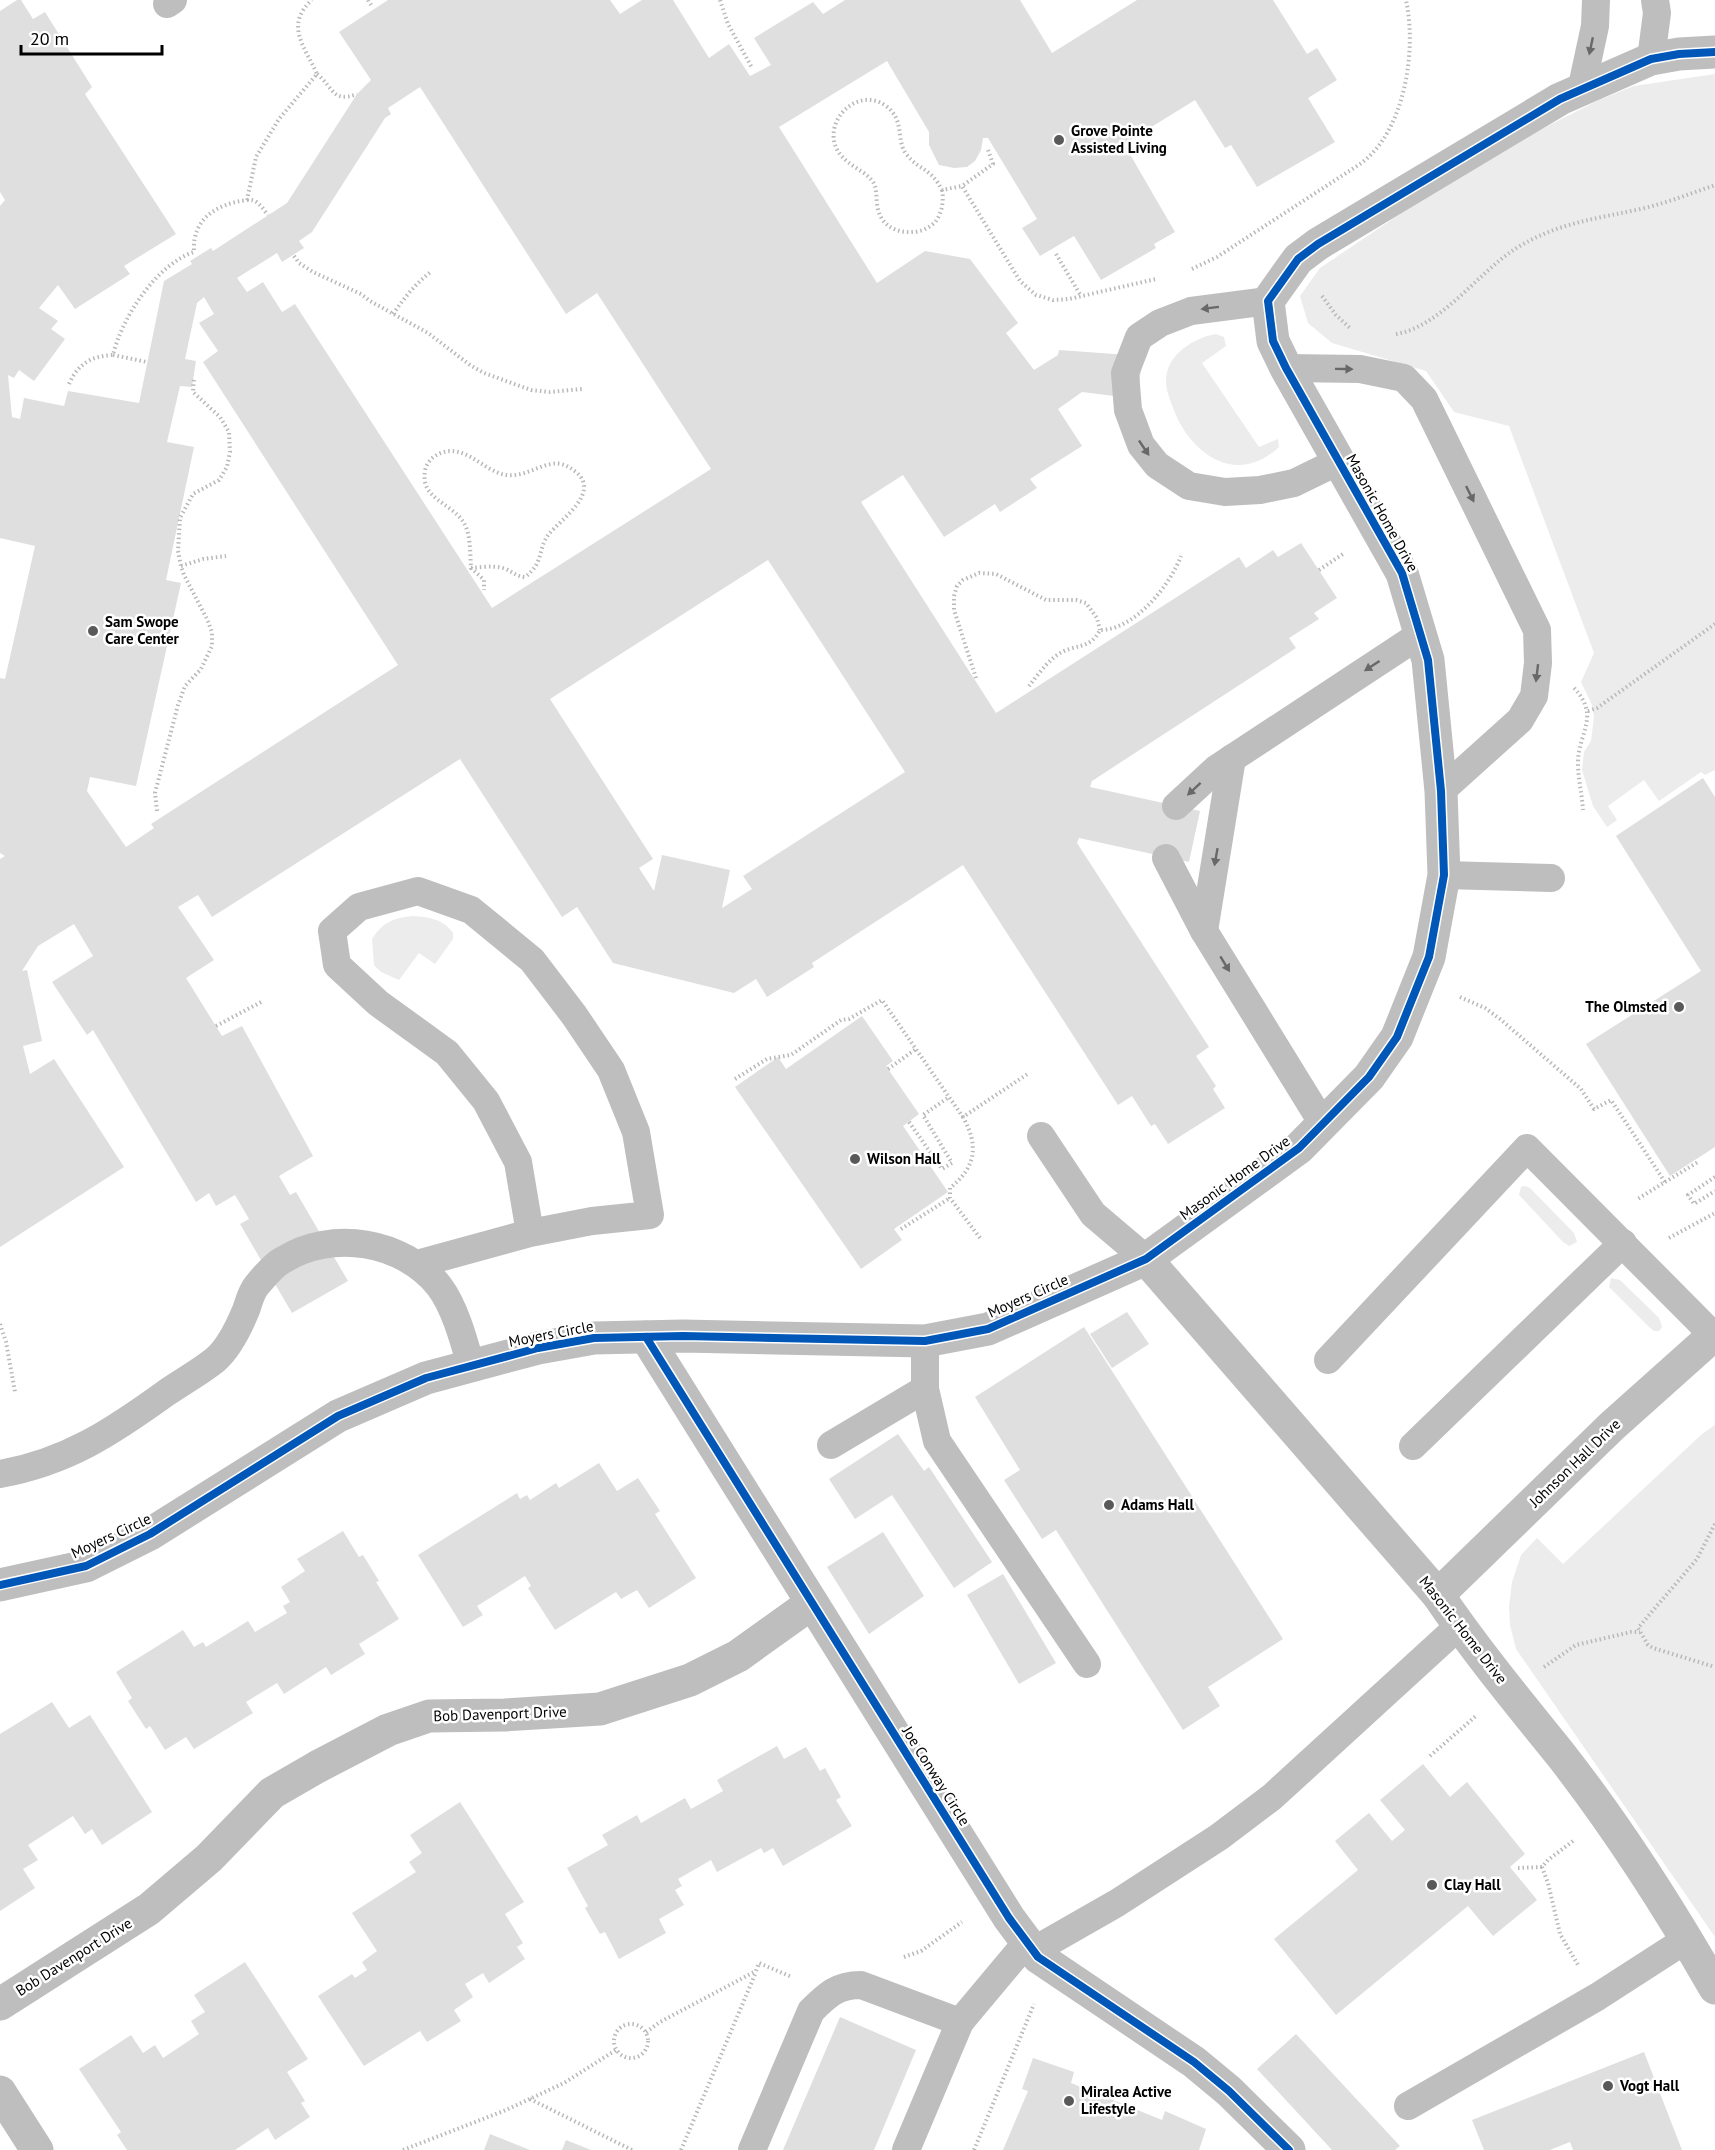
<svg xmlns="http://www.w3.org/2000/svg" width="1715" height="2150" font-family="'PT Sans',sans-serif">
<rect width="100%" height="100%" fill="#fff"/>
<g fill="#ececec">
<polygon points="1715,74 1715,770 1705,775 1701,772 1659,801 1644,780 1608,806 1617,820 1607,827 1593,806 1582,770 1584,752 1591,741 1594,717 1592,705 1581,682 1594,653 1509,426 1454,412 1426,371 1332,343 1308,323 1300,296 1320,268 1452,179 1530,135 1599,100 1634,86"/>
<path d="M1216,334L1224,337L1226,346L1202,363L1259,447L1278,439L1279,447C1236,487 1190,454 1173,408C1170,399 1166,390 1166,381C1166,355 1193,338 1216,334Z"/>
<path d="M413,916C429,917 443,919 453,933V939L435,964L419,953L399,980L381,972L374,965L372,939C383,922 393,918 413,916Z"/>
<polygon points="1525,1186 1530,1188 1574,1233 1577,1242 1569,1246 1563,1242 1519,1195 1521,1187"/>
<polygon points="1611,1278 1620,1280 1659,1318 1662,1327 1659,1331 1654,1331 1649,1327 1609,1287"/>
<polygon points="1715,1425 1715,1937 1516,1649 1510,1625 1509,1607 1512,1582 1521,1555 1537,1538 1563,1564 1702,1434"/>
</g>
<g fill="#dfdfdf" fill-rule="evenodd">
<path d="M17,0H21L33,19L45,12L92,87L85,94L176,234L124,266L130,274L75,309L58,285L39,308L58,321L51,329L65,339L34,381L19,370L14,378L8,375L12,417L20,419L24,398L64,406L68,391L139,403L164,281L192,264L190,261L211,248L213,251L287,203L357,94L371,80L339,32L388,0H610L620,14L642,0H673L709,58L729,44L750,76L771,65L754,38L813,2L823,14L845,0H1020L1052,53L1137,0H1273L1307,54L1317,48L1337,80L1308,98L1335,142L1257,187L1231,145L1225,148L1195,100L1124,144L1175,232L1154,244L1156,248L1101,280L1074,236L1040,256L1022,228L1037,219L988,138H983L981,150L975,161L967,167L954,168L939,165L929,145V132L887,61L779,127L877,283L925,251L970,259L1018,323L1006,333L1034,370L1058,355L1059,350L1142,356L1138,399L1082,392L1058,409L1082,446L1030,479L1037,488L1000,512L995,504L944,537L903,475L861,502L996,713L1239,557L1246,568L1273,550L1278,557L1301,543L1337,598L1314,613L1319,619L1289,638L1296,648L1092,781L1090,787L1200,811L1189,862L1079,838L1077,843L1209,1047L1196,1056L1216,1086L1213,1089L1225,1108L1168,1144L1155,1124L1151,1126L1132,1096L1118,1105L963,865L812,963L814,967L767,997L756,979L734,993L613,963L577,907L562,917L460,759L212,917L198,895L178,907L214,960L186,978L222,1036L242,1026L313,1156L279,1176L290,1195L296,1192L348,1281L292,1313L240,1224L249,1219L235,1195L216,1206L209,1193L196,1202L93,1030L87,1035L52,982L93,956L74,924L38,946L22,971L27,970L42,1041L23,1046L30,1074L54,1059L124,1167L0,1247V859L5,856L0,853V678L5,679L35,546L0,538V206L5,200L0,192V11ZM420,87L566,314L597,293L711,469L492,608L295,304L282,312L263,282L247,292L237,278L277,253L282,262L304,248L299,241L312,232L385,118L391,114L388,108ZM204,297L214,314L199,323L218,351L203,362L398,665L151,824L154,828L126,847L87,791L90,777L136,786L181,583L166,580L194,447L167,442L180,386L192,387L196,361L185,359L197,303ZM768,560L905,772L743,876L752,889L722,908L730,870L662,855L654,891L639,868L653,859L550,699Z"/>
<polygon points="1703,778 1715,797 1715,1147 1670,1176 1586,1044 1701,971 1616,836"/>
<polygon points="862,1016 893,1061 886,1066 919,1114 903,1126 948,1192 894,1229 902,1240 861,1269 735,1087 778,1057 786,1069"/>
<polygon points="1127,1312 1149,1344 1112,1368 1090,1334"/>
<polygon points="1084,1327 1283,1639 1208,1687 1220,1706 1183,1730 1056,1530 1042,1539 1004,1480 1020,1470 975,1397"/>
<polygon points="898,1434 924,1471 929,1467 992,1562 954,1588 892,1495 855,1519 829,1479"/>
<polygon points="599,1463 617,1491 638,1478 660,1511 655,1514 696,1578 649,1608 637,1590 621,1599 616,1592 555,1630 528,1588 531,1586 525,1576 477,1606 483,1615 463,1627 418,1555 517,1493 520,1499 527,1495 530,1500 556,1483 559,1488"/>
<polygon points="343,1531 359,1557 363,1555 379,1581 376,1582 399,1619 359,1644 365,1654 331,1675 326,1667 284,1694 277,1683 246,1702 253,1713 194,1749 186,1737 165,1750 150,1726 146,1729 128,1701 132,1698 116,1672 183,1630 194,1647 203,1642 206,1647 248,1621 255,1632 287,1613 283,1606 290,1602 281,1587 305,1571 297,1559"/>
<polygon points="883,1532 924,1596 869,1634 827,1567"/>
<polygon points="1003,1574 1056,1663 1019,1684 967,1595"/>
<polygon points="52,1702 69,1728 90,1715 152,1812 102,1845 92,1829 85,1834 73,1816 28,1845 38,1860 23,1869 35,1888 0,1911 0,1734"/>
<polygon points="777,1746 784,1759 806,1747 820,1771 825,1768 841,1797 836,1800 852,1826 783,1866 773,1848 764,1853 761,1848 717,1872 711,1860 678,1879 682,1886 675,1890 684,1905 659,1919 666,1933 619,1959 605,1932 600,1934 585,1908 588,1906 567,1868 608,1845 602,1835 637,1815 641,1823 685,1798 691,1809 723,1791 717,1780"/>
<polygon points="1423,1764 1450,1797 1467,1782 1525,1854 1510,1867 1537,1900 1493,1936 1468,1906 1336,2015 1274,1939 1358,1870 1335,1841 1369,1813 1392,1841 1405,1830 1380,1800"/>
<polygon points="460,1802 524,1902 505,1914 523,1943 517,1947 525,1959 489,1983 483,1973 465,1984 473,1997 454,2010 461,2021 427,2042 420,2031 364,2066 318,1996 352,1974 355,1978 367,1970 362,1962 377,1951 352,1913 416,1872 409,1862 422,1853 410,1835"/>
<polygon points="245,1962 308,2059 287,2072 305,2101 301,2103 310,2117 275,2140 268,2128 235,2150 127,2150 117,2135 121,2132 79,2069 131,2035 143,2053 155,2045 163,2058 199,2034 191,2021 205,2012 194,1995"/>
<polygon points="840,2017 916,2050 874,2150 783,2150"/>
<polygon points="1296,2034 1400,2146 1395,2150 1332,2150 1257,2069"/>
<polygon points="1644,2052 1682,2150 1573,2150 1570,2142 1550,2150 1484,2150 1472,2120"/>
<polygon points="1033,2058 1074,2072 1071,2083 1162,2120 1165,2111 1206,2129 1199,2150 1003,2150 1028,2091 1022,2089"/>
<polygon points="490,2134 530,2150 484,2150"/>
<polygon points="566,2140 591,2150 562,2150"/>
</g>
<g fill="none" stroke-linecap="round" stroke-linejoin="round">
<g stroke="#b9b9b9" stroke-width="4" stroke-dasharray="1.5 3" stroke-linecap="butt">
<polyline points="368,0 371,5"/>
<polyline points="720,0 728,24 752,68"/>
<path d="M317,74C334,88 332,103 357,94"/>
<polyline points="988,150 993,164 962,186 1020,281 1036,295 1053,300 1069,299 1156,279"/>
<path d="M942,190C944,201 942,212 936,221C930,228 920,232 912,232C893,233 879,223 877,204C876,196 877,188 873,182C867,173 856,169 848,162C811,134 853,82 886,106C906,121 895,141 907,155C920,171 931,168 942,190L962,186"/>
<path d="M247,200C257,198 262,208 268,215"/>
<polyline points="1056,254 1081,296"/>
<polyline points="294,256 299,263 313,272 361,294 370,301 428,333 470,365 484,373 531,390 550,392 582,389"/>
<path d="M1192,269L1217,257L1360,164C1405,132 1417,50 1406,0"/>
<polyline points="1322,296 1336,315 1350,328"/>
<path d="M393,314C405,297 416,283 432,271"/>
<path d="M1396,334C1440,327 1478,273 1515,249C1558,222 1597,219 1645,208C1669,202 1692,193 1715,185"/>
<polyline points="113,355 147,362"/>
<path d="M69,384C78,364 91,356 113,355C122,317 157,264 194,252C192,219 216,204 247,200L256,157L279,119L317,74C305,47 284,25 312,0"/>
<polyline points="181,566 203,559 226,556"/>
<path d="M471,568C482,567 495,565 506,569C514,573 516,576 525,577C545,562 537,549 549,534C561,519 601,493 576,472C568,466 561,462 551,464C536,467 523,477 506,475C482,471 462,439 435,456C430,459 426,465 425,471C420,499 452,503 464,523C471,535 470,554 471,568L484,580V590"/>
<polyline points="1319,570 1343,554"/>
<polyline points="976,678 954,610 954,596 957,586 963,580 979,573 996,574 1046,600 1076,600 1086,603 1097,618 1100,630"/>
<path d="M1029,686C1037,676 1046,663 1057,655C1074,643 1089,651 1100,630C1135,630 1170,585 1181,556"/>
<path d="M1574,688C1601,717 1578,732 1578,763C1578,779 1582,794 1583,810"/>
<polyline points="1588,711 1597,708 1715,624"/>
<polyline points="157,811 155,793 178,705 185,686 201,669 212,646 212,632 207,619 184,575 181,566 178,551 180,518 193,494 219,480 227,467 230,452 229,432 220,417 193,392 194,377"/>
<polyline points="1460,997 1485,1008 1500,1019 1581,1089 1594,1109 1611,1100 1665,1182 1636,1200"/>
<polyline points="216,1026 263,1001"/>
<polyline points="888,1069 916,1049"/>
<polyline points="735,1079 767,1059 791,1055 841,1020 849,1019 882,1000 949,1097"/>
<polyline points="909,1122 942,1169 952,1163 923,1115 949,1097 963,1117"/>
<polyline points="1715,1177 1688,1195 1694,1204 1715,1191"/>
<polyline points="1665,1182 1698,1162"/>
<polyline points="901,1229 950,1198"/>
<path d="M980,1238L950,1198V1188C976,1167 979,1146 963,1117L1029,1073"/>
<polyline points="1669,1238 1715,1213"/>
<polyline points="0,1324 6,1342 15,1392"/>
<polyline points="1715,1524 1697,1559 1638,1628 1648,1645 1653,1648 1715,1667"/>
<polyline points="1544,1667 1576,1645 1631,1632 1640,1632"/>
<polyline points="1430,1756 1477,1715"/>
<polyline points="1573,1841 1548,1860 1542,1867 1548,1883 1560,1934 1578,1965"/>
<polyline points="1518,1868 1542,1867"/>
<polyline points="904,1957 921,1951 962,1922"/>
<circle cx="631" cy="2041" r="17"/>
<polyline points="646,2032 660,2022 756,1971 759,1963 792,1977"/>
<polyline points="530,2099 632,2150"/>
<polyline points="403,2150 506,2110 564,2083 616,2050"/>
<polyline points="681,2150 756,1972"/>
<polyline points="974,2150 1034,2004"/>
</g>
<g stroke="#bebebe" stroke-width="28">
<polyline points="167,4 173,0"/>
<polyline points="1651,59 1657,13 1655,0"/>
<polyline points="1581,91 1595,26 1596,0"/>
<polyline points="1268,301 1191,311 1160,323 1139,337 1125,373 1128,410 1141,445 1157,465 1189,486 1225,492 1260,490 1294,483 1339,461"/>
<polyline points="1286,368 1360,369 1404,378 1424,399 1537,630 1538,663 1534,696 1520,720 1441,791"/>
<polyline points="1176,806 1216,769 1421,634"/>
<polyline points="1166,858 1204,931 1323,1124"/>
<polyline points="1444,875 1551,878"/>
<polyline points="1204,931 1232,758"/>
<polyline points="1041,1136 1093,1214 1146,1259"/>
<polyline points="417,1264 530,1233 592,1221 650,1215 636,1132 611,1070 574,1015 532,960 471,910 418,891 359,907 332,931 337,965 378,1003 447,1053 486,1101 518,1162 530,1233"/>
<polyline points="1328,1360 1527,1148 1713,1335"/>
<polyline points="925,1389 937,1441 1087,1664"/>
<polyline points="831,1445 925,1389 925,1341"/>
<polyline points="1413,1446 1623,1243"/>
<path d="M0,1474C67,1462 112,1432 166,1393C182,1382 200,1372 215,1360C229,1348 239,1327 246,1310C249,1302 251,1292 257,1285C264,1277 273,1265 283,1260C332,1229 403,1241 439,1286C455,1307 464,1341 471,1366"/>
<polyline points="1033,1951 1117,1903 1219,1837 1272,1797 1459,1626"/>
<polyline points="960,2022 1027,1942"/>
<polyline points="1408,2106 1597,1997 1687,1939"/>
<path d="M752,2150L811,2011C827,1995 837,1985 861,1985L960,2022L906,2150"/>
</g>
<g stroke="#bebebe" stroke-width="33">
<path d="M1146,1259L1438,1595C1476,1651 1519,1703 1561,1755C1618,1828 1669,1908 1715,1988"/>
<polyline points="646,1337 1009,1918 1038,1957 1194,2062 1229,2091 1289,2150"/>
<polyline points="0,1585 86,1566 150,1534 338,1416 426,1378 538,1348 594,1338 683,1336 925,1341 988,1329 1146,1259 1299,1148 1369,1077 1397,1037 1429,957 1444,875 1441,791 1428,660 1402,573 1286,368 1273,341 1268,301 1298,259 1318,244 1560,99 1651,59 1679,54 1715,52"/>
<polyline points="1438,1595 1612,1426 1715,1334"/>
<polyline points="0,2004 149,1909 209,1858 272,1793 317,1767 388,1730 429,1716 505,1715 600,1709 690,1680 738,1656 812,1603"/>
<polyline points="0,2092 37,2150"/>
</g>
<g stroke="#fff" stroke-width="11">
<g id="cycleway">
<polyline points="646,1337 1009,1918 1038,1957 1194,2062 1229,2091 1289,2150"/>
<polyline points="0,1585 86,1566 150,1534 338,1416 426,1378 538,1348 594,1338 683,1336 925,1341 988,1329 1146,1259 1299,1148 1369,1077 1397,1037 1429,957 1444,875 1441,791 1428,660 1402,573 1286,368 1273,341 1268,301 1298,259 1318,244 1560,99 1651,59 1679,54 1715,52"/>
</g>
</g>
<use href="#cycleway" stroke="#0057b8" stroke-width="8"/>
</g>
<defs><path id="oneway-solid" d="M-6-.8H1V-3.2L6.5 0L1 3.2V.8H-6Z" transform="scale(1.5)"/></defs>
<g fill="#686868">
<use href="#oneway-solid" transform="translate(1591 46) rotate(102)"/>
<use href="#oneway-solid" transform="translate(1210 308) rotate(173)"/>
<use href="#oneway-solid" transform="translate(1344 369) rotate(1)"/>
<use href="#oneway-solid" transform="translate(1144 448) rotate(56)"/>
<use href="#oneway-solid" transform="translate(1470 494) rotate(64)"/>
<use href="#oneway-solid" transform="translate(1372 666) rotate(147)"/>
<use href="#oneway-solid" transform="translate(1537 673) rotate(97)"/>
<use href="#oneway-solid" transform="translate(1194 789) rotate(137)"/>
<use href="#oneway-solid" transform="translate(1216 857) rotate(100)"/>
<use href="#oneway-solid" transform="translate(1225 964) rotate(59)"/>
</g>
<g fill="#595959" stroke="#fff" stroke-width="2">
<circle cx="1059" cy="140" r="6"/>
<circle cx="93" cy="631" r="6"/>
<circle cx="1679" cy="1007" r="6"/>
<circle cx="855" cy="1159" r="6"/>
<circle cx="1109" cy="1505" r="6"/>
<circle cx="1432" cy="1885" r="6"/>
<circle cx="1608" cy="2086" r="6"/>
<circle cx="1069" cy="2101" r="6"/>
</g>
<g text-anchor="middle" stroke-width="5" stroke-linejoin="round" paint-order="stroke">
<g font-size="15" font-weight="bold" fill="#000" stroke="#fff" text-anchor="start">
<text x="1071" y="136">Grove Pointe<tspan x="1071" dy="17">Assisted Living</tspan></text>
<text x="105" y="627">Sam Swope<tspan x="105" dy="17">Care Center</tspan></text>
<text x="1667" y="1012" text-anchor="end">The Olmsted</text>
<text x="867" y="1164">Wilson Hall</text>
<text x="1121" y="1510">Adams Hall</text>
<text x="1444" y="1890">Clay Hall</text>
<text x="1620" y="2091">Vogt Hall</text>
<text x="1081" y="2097">Miralea Active<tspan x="1081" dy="17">Lifestyle</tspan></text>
</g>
<g font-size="15" fill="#000" stroke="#fff">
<text transform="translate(1382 513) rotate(61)" y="5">Masonic Home Drive</text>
<text transform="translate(1235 1178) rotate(-36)" y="5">Masonic Home Drive</text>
<text transform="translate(1028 1296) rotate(-24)" y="5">Moyers Circle</text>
<text transform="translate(551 1334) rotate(-11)" y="5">Moyers Circle</text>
<text transform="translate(1575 1463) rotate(-44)" y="5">Johnson Hall Drive</text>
<text transform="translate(111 1536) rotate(-25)" y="5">Moyers Circle</text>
<text transform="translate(1463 1630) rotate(52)" y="5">Masonic Home Drive</text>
<text transform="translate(500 1714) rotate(-2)" y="5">Bob Davenport Drive</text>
<text transform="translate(936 1776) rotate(58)" y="5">Joe Conway Circle</text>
<text transform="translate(74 1957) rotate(-32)" y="5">Bob Davenport Drive</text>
</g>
</g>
<path d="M21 45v9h141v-9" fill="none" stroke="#000000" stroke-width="3"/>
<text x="30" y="45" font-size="18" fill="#000000" stroke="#ffffff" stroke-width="4.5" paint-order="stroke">20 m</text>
</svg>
